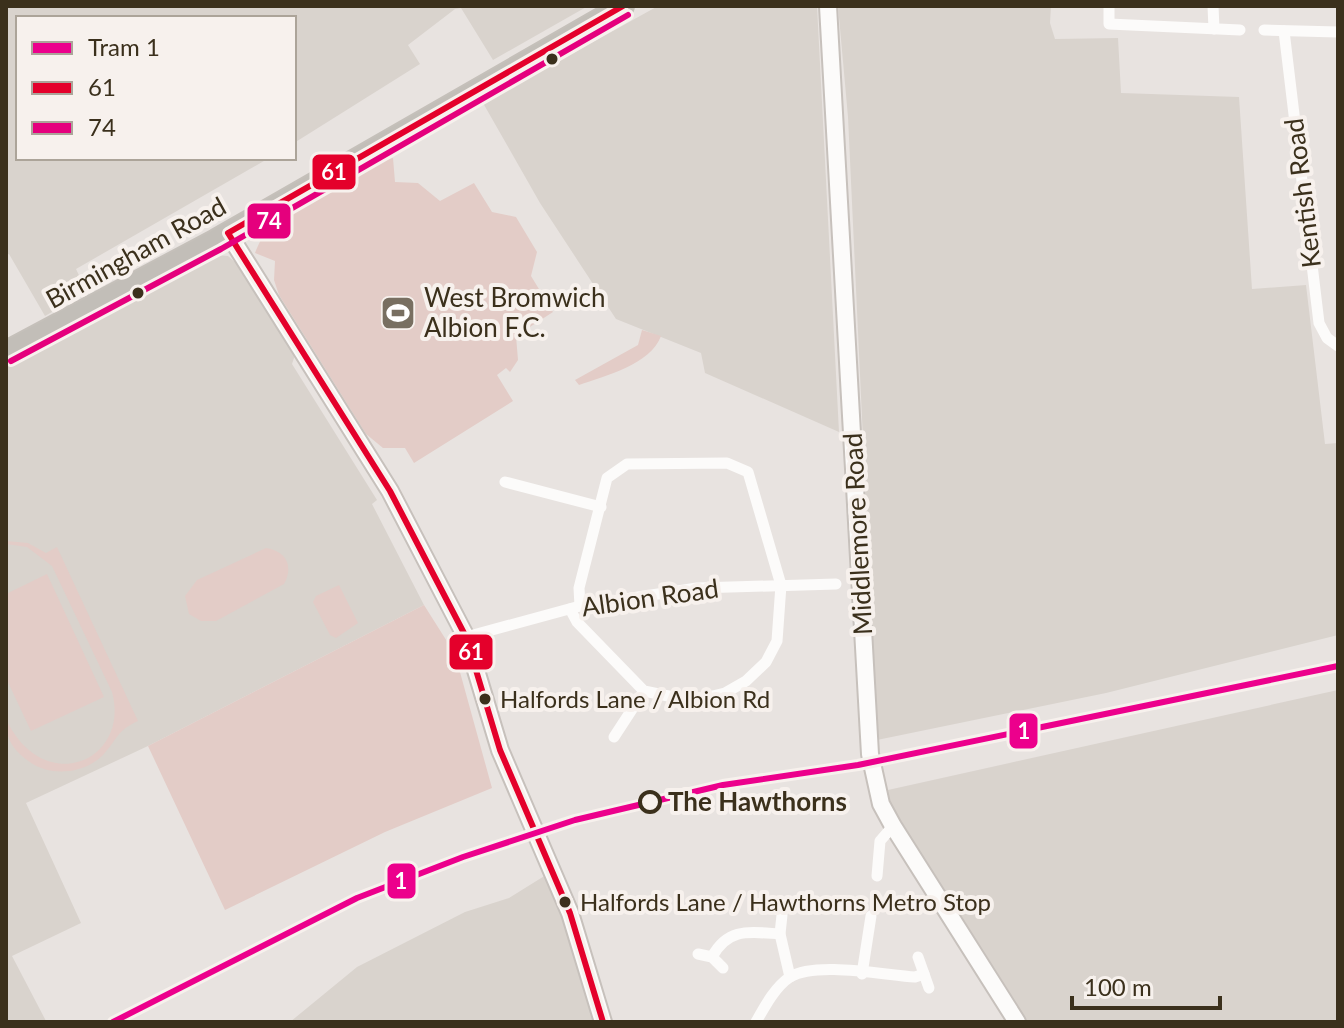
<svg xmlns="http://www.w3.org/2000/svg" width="1344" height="1028" font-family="Lato,sans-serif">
<rect width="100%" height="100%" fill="#e8e3e0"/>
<g fill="#d9d3cd">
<polygon points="6,6 588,6 493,60 461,8 455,9 408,45 420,64 294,143 294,18 18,18 18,158 269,158 76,269 87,292 45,316 9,254 6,255"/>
<polygon points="658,6 817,6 839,432 705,373 701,353 616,319 540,203 483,103"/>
<polygon points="838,6 1051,6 1050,23 1055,39 1118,38 1121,93 1239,97 1252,289 1306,285 1325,444 1338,443 1338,635 1106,693 877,740 848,117"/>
<polygon points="215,255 228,256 237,264 296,352 292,364 377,500 372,504 424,605 148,746 26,803 81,923 12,956 46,1021 6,1022 6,365"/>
<polygon points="1338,690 1338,1022 1027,1022 889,805 888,790"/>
<polygon points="554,870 608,1022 290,1022 357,967 465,912 509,898"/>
</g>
<g fill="#e3ccc7">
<path d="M393,158L395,182L418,183L440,201L474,183L492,212L516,217L537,252L531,276L553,312L516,336L518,360L510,372L506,368L497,375L513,401L414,463L405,448H383L366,434L279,295L274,280L275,261L255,253C259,243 263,234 271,226C291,207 367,162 393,158Z"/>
<path d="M642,330L661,336C651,364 605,376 579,385L575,380L638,345Z"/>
<path d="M6,541L28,543L46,553L57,547L138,721C116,731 118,739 103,755C83,775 48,777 27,760C11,748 6,737 6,719C43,798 131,762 112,692L52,566L27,547L6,544Z"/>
<path d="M266,548C286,551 294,566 284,584L216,621H201L189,614L185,596L197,580Z"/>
<polygon points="47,574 104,697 31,731 6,678 6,594"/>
<polygon points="339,585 358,623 336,638 330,635 313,602 316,596"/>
<polygon points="424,605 455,654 492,788 385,832 225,910 148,746"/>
</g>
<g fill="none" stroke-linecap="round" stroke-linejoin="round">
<g stroke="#c7c1bc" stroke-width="20">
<g id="secondary">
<polyline points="828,6 870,754 881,804 893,826 1017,1022"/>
<polyline points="228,233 390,491 466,637 500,750 570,913 603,1022"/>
</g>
</g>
<g stroke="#c5c0ba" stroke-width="24">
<polyline id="highway" points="6,352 216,240 623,6"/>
</g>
<g stroke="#fcfbfa" stroke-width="11">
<polyline points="1109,6 1109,24 1240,30"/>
<polyline points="1213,6 1214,29"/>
<polyline points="1264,30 1338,32"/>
<polyline points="1284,31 1319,323 1327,338 1338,346"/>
<polyline points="505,482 601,507"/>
<polyline points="570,609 577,622 644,691 678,698 704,698 725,693 746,681 766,662 777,641 781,585 748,472 727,463 627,464 607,478 579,588 580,606"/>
<polyline points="466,637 580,606 697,588 836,584"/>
<polyline points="614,737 644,691"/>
<polyline points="877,876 880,841 893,826"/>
<polyline points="782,915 780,934 790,977"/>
<polyline points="698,954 712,957 723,968"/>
<path d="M712,957C728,927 750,932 780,934"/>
<polyline points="918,957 929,988"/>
<polyline points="862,974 871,916"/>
<path d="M756,1022C765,1006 775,987 790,977C816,961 884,975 915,977L924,974"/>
</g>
<use href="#secondary" stroke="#fcfbfa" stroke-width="16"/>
<use href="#highway" stroke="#c2beb8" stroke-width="20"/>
<g stroke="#f7f1ed" stroke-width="12">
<polyline id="bus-1" points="603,1022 570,913 500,750 466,637 390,491 228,233 623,6"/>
</g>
<g stroke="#f7f1ed" stroke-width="12">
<polyline id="bus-2" points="11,361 221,249 628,15"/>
</g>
<use href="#bus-1" stroke="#e4002b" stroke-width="6"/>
<use href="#bus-2" stroke="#e5007d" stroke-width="6"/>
<g stroke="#f7f1ed" stroke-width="12">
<polyline id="tram-1" points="113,1022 357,898 463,857 575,820 723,785 858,765 1338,666"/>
</g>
<use href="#tram-1" stroke="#ec008c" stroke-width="6"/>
</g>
<defs>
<g id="stadium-square" transform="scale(1.8)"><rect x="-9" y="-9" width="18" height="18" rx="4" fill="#786f61" stroke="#f7f1ed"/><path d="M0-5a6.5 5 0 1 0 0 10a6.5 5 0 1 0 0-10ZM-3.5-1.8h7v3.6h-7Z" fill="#fff"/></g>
</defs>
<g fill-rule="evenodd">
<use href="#stadium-square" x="398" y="313"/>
</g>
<g fill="#3b301c" stroke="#f7f1ed" stroke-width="3">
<circle cx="552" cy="59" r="7"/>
<circle cx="138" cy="293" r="7"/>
<circle cx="485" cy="699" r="7"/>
<circle cx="565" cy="902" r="7"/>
</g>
<circle fill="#f7f1ed" stroke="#3b301c" stroke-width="4" cx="650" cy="802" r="10"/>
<g text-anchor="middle" stroke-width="8" stroke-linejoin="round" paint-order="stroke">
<g font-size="24" fill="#3b301c" stroke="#f7f1ed" text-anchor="start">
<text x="500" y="708">Halfords Lane / Albion Rd</text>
<text x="580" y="911">Halfords Lane / Hawthorns Metro Stop</text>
</g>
<g font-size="26" fill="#3b301c" stroke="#f7f1ed">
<text transform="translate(1303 193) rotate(-97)" y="9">Kentish Road</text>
<text transform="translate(136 253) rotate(-29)" y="9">Birmingham Road</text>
<text transform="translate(858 534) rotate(-93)" y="9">Middlemore Road</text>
<text transform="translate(650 598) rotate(-8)" y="9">Albion Road</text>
</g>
<g font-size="26" fill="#3b301c" stroke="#f7f1ed" text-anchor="start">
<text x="424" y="307">West Bromwich<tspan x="424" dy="30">Albion F.C.</tspan></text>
</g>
<g font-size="26" font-weight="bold" fill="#3b301c" stroke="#f7f1ed" text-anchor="start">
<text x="668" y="811">The Hawthorns</text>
</g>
</g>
<g stroke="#f7f1ed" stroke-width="3">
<rect x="311" y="153" width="46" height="38" rx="8" fill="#e4002b"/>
<rect x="246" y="202" width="46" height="38" rx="8" fill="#e5007d"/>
<rect x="448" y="633" width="46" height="38" rx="8" fill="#e4002b"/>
<rect x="1008" y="712" width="31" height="38" rx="8" fill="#ec008c"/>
<rect x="386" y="862" width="31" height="38" rx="8" fill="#ec008c"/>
</g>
<g font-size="22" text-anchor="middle" font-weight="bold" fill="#fff">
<text x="334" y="180">61</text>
<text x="269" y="229">74</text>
<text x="471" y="660">61</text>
<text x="1024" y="739">1</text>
<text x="401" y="889">1</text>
</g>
<rect width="1344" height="1028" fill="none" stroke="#3b301c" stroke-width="16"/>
<rect x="16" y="16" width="280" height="144" fill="#f7f1ed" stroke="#aca499" stroke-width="2"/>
<rect x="32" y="42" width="40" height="12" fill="#ec008c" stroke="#aca499" stroke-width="2"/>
<text x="88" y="56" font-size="24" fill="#3b301c">Tram 1</text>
<rect x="32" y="82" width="40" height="12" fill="#e4002b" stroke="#aca499" stroke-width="2"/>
<text x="88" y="96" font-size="24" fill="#3b301c">61</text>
<rect x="32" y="122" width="40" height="12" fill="#e5007d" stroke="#aca499" stroke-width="2"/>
<text x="88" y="136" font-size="24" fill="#3b301c">74</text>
<path d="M1072 996v12h148v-12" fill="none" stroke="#3b301c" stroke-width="4"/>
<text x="1084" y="996" font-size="24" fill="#3b301c" stroke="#f7f1ed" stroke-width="6" paint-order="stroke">100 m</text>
</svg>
